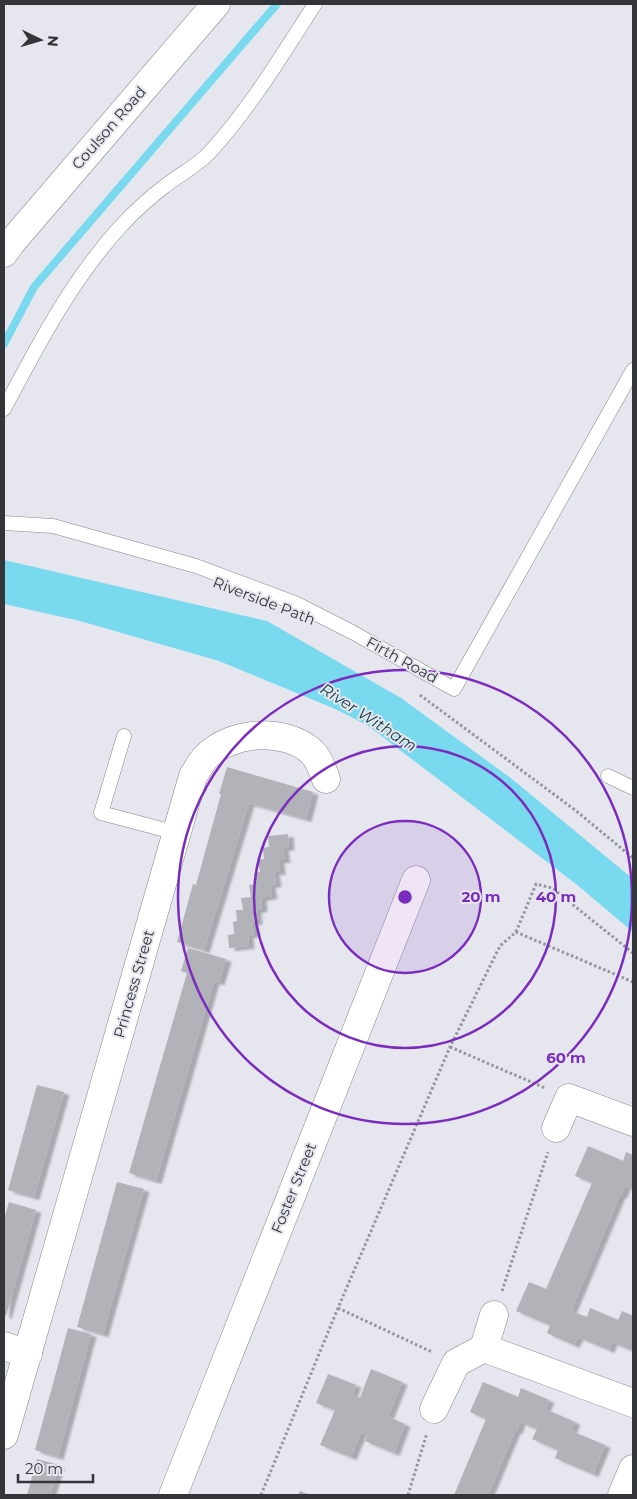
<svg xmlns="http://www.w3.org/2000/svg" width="637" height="1499" font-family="Montserrat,sans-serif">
<defs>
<filter id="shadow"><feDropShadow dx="5.5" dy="3" stdDeviation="1" flood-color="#0004"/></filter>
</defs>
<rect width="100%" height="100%" fill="#e5e6ee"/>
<polygon fill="#79d9ee" points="4,560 267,621 401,698 512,779 633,879 633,932 576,884 367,725 333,708 219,661 80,621 4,604"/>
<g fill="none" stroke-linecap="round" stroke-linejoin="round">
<polyline stroke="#79d9ee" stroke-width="8" points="4,344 34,287 277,4"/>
</g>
<g fill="#b2b2b9" filter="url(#shadow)">
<polygon points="227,767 313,792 306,819 249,803 204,950 177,942 193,884 196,885 221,794 219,794"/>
<polygon points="288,834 289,847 283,848 285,860 279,860 280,872 274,872 276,884 270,885 272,896 261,898 262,909 256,910 257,922 252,922 254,934 248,935 249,946 229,948 228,935 234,934 233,922 237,921 236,910 243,910 241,898 251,897 249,885 255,884 254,873 260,872 258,860 264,859 263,848 269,847 268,836"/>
<polygon points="188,948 226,959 219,982 214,981 156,1181 129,1173 187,973 181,971"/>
<polygon points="37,1085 64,1092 34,1197 8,1190"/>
<polygon points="588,1146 623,1161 626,1152 633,1155 633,1189 625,1186 622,1195 620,1195 571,1311 587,1317 590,1308 618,1320 622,1311 633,1316 633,1351 612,1342 609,1350 578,1337 574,1345 547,1333 550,1325 516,1311 529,1282 546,1289 592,1183 575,1176"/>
<polygon points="117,1182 144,1189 103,1334 77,1327"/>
<polygon points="9,1202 36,1210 6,1316 4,1315 4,1219"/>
<polygon points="68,1328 91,1334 58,1457 35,1450"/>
<polygon points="371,1369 402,1382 388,1417 405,1424 394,1453 365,1441 367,1435 361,1433 351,1457 320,1445 335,1410 316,1403 328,1374 356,1385 352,1394 360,1398"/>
<polygon points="483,1382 518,1397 521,1388 549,1400 545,1409 575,1422 571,1431 605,1445 593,1474 555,1458 558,1450 532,1439 537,1429 520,1422 517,1431 515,1431 488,1495 454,1495 486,1419 470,1412"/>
<polygon points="37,1459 59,1465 50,1495 27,1495"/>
<polygon points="300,1491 310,1495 298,1495"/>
</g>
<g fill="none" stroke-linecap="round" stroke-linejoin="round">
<g stroke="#86878e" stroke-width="15">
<g id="lane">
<path d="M4,409C38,345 71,281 120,227C133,213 149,198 165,186C180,174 196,167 210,152C251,107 282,55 315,4"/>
<polyline points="4,523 53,526 196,566 295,603 352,632 454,689 633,370"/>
<polyline points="124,736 101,813 177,833"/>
<polyline points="608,776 633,788"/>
</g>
</g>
<g stroke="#86878e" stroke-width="29">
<g id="street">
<polyline points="4,253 11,243 216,4"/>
<polyline points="556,1128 569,1098 633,1122"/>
<polyline points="4,1346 28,1354"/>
<polyline points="484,1348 494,1315"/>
<polyline points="434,1409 456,1363 484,1348 633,1403"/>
<path d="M4,1435L193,776C197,770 201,762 206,757C231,731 285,727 312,752C319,759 322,769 326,779"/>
<polyline points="173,1495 416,880"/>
<polyline points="622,1495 633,1469"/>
</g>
</g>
<g stroke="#95969c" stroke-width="3" stroke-dasharray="2.5 2.5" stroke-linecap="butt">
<polyline points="420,695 575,810 633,858"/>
<polyline points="516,932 536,884 552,888 633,953"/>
<polyline points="450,1047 545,1088"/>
<polyline points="502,1291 548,1152"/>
<polyline points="338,1308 432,1352"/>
<polyline points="261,1495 338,1308 450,1047 500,946 516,932 633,982"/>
<polyline points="408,1495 427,1433"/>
</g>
<use href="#lane" stroke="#fff" stroke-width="14"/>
<use href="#street" stroke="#fff" stroke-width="28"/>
</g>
<circle cx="405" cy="897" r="76" fill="#7b2cbf" fill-opacity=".12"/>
<g fill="none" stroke="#7b2cbf" stroke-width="2.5">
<circle cx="405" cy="897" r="76"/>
<circle cx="405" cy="897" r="151"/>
<circle cx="405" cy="897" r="227"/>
</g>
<g text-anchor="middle" stroke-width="4" stroke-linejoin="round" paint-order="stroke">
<g font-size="15" fill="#343538" stroke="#e5e6ee">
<text transform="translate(109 128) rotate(-49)" y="5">Coulson Road</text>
<text transform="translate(264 601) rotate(21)" y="5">Riverside Path</text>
<text transform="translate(402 660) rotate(29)" y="5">Firth Road</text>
<text transform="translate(134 984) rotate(-74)" y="5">Princess Street</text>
<text transform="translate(294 1188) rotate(-68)" y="5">Foster Street</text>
</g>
<g font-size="16" font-style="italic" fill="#113e47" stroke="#e5e6ee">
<text transform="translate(369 717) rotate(33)" y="6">River Witham</text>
</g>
</g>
<circle cx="405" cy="897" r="8" fill="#7b2cbf" stroke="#e5e6ee" stroke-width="2.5"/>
<g font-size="15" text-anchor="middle" font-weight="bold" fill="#7b2cbf" stroke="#e5e6ee" stroke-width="4" stroke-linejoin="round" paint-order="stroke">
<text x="481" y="902">20 m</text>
<text x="556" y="902">40 m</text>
<text x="566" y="1063">60 m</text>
</g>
<rect width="637" height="1499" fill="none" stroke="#343538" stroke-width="10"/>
<g transform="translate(40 40) rotate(95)" stroke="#e5e6ee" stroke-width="4" paint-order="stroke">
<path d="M0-4L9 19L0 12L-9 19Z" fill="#343538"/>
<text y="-8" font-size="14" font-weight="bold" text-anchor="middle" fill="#343538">N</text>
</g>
<path d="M18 1474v8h75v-8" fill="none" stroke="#343538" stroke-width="2.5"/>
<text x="25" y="1474" font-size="15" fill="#343538" stroke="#e5e6ee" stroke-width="4" paint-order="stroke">20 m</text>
</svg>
